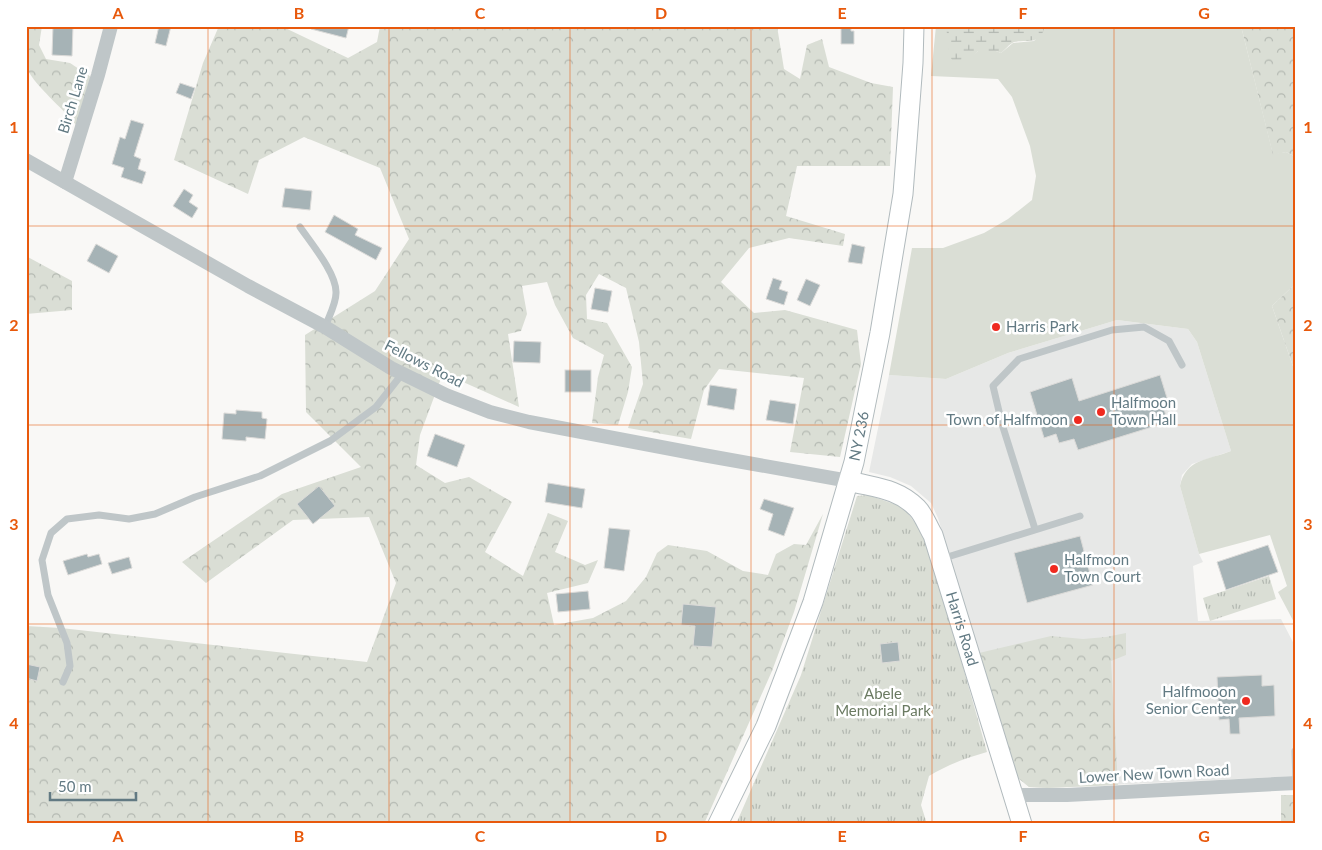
<svg xmlns="http://www.w3.org/2000/svg" width="1322" height="850" font-family="Lato,sans-serif">
<defs>
<pattern id="forest-crowns" width="20" height="18" patternUnits="userSpaceOnUse" patternTransform="scale(1.25)"><rect width="20" height="18" fill="#daded5"/><path d="M2 6a3 3 0 1 1 6 0M12 15a3 3 0 1 1 6 0" fill="none" stroke="#b4b9b2"/></pattern>
<pattern id="wetland-marsh" width="20" height="14" patternUnits="userSpaceOnUse" patternTransform="scale(1.25)"><rect width="20" height="14" fill="#daded5"/><path d="M1 5h8M5 5V1M11 12h8M15 12V8" fill="none" stroke="#b4b9b2"/></pattern>
<pattern id="park-tufts" width="24" height="20" patternUnits="userSpaceOnUse" patternTransform="scale(1.25)"><rect width="24" height="20" fill="#daded5"/><path d="M3 7l-1-3M5 7V3M7 7l1-3M15 17l-1-3M17 17v-4M19 17l1-3" fill="none" stroke="#b4b9b2"/></pattern>
</defs>
<rect width="100%" height="100%" fill="#f9f8f6"/>
<polygon fill="#e7e8e7" points="1117,320 1188,329 1197,342 1231,451 1192,464 1182,475 1180,486 1199,554 1203,562 1193,566 1198,621 1281,619 1296,648 1296,776 1047,788 1029,787 1018,778 938,518 931,503 911,486 890,477 869,472 889,375 946,379 1008,353"/>
<path fill="#daded5" d="M936,26H946L949,37L964,56H972L978,51H996L1001,53L1013,43L1034,41L1044,30L1045,26H1241L1273,154L1286,152L1296,157V283L1272,306L1296,375V626L1278,592L1287,586L1270,535L1199,554L1180,486C1186,458 1209,460 1231,451L1197,342L1188,329L1117,320L1008,353L946,379L889,375L912,248H943L984,233L1008,219L1032,200L1036,176L1030,146L1012,97L998,79L931,76Z"/>
<g fill="url(#forest-crowns)">
<path d="M26,26H42L39,45L46,59L70,63L91,77L76,125C62,107 37,88 27,69C24,65 26,34 26,26Z"/>
<polygon points="219,26 281,26 348,58 377,42 380,26 777,26 784,69 800,79 807,45 822,39 829,67 871,83 893,87 890,166 797,166 786,216 845,234 843,246 789,238 749,248 721,282 754,313 785,310 857,330 861,364 840,457 790,452 804,378 719,369 704,390 691,439 628,428 643,384 639,342 626,288 599,274 586,295 587,319 607,323 632,367 628,392 618,425 592,423 598,377 604,355 573,338 555,305 547,282 522,286 527,314 521,331 508,334 519,407 443,373 420,435 416,465 445,483 469,477 512,502 485,552 523,576 548,513 568,521 555,552 585,565 598,560 588,583 547,593 554,625 593,618 626,601 646,577 657,553 668,545 707,551 743,571 768,575 776,554 794,544 806,545 823,514 794,612 772,671 704,824 26,824 26,626 61,628 367,662 396,583 369,517 293,520 206,583 182,562 282,494 361,467 306,412 305,335 375,291 409,239 380,168 304,137 259,160 248,194 174,160 203,63"/>
<polygon points="1241,26 1296,26 1296,157 1286,152 1273,155"/>
<polygon points="26,256 72,281 72,310 26,314"/>
<polygon points="1296,283 1296,375 1272,306"/>
<polygon points="1126,633 1126,655 1111,661 1118,785 1047,788 1029,787 1018,778 979,653 1051,636 1083,639 1106,637"/>
<rect x="1281" y="795" width="15" height="29"/>
</g>
<path fill="url(#wetland-marsh)" d="M946,26H1045C1040,46 1028,39 1014,42C1009,44 1005,50 1001,53L996,51H978L972,57L964,56L960,62L956,63L950,58Z"/>
<g fill="url(#park-tufts)">
<path d="M868,495L897,505L907,512L927,539L987,752C966,758 947,765 929,776L921,805L927,824H736L801,675L857,496Z"/>
<polygon points="1269,576 1276,599 1210,621 1203,598"/>
</g>
<g fill="#a6b3b6" stroke="#dbdad8">
<polygon points="53,26 73,26 72,56 52,55"/>
<polygon points="159,26 171,26 166,46 155,43"/>
<polygon points="312,26 349,26 346,38 311,29"/>
<polygon points="841,26 851,26 851,31 854,31 854,44 841,44"/>
<polygon points="180,83 195,88 191,99 176,93"/>
<polygon points="131,120 144,124 134,156 141,159 138,169 146,172 142,184 121,177 124,168 112,164 120,137 125,139"/>
<polygon points="285,188 312,191 310,210 282,207"/>
<polygon points="184,189 193,195 189,202 198,208 192,218 173,206"/>
<polygon points="334,215 358,229 355,235 382,248 376,260 325,232"/>
<polygon points="96,244 118,256 109,273 87,261"/>
<polygon points="852,244 865,247 862,264 848,262"/>
<polygon points="773,278 782,281 779,289 788,292 784,305 766,299"/>
<polygon points="806,279 820,285 810,306 797,300"/>
<polygon points="595,288 612,291 608,312 591,309"/>
<polygon points="514,341 541,342 540,363 513,362"/>
<rect x="565" y="370" width="26" height="22"/>
<polygon points="1160,375 1168,401 1162,403 1168,422 1078,450 1074,439 1059,443 1056,434 1044,438 1030,392 1072,378 1079,401"/>
<polygon points="710,385 737,389 734,410 707,405"/>
<polygon points="770,400 796,404 793,424 766,420"/>
<polygon points="236,410 262,412 262,418 267,419 265,439 246,437 246,441 222,439 224,413 236,414"/>
<polygon points="435,434 465,445 457,467 427,456"/>
<polygon points="548,483 585,489 582,508 545,502"/>
<polygon points="319,486 335,506 313,524 297,504"/>
<polygon points="764,499 794,508 784,536 768,530 773,514 760,509"/>
<polygon points="609,528 630,530 624,571 604,568"/>
<polygon points="1080,536 1093,585 1027,603 1014,553"/>
<polygon points="1268,545 1278,572 1226,590 1217,562"/>
<polygon points="87,554 88,557 99,554 102,564 68,575 63,561"/>
<polygon points="129,557 132,568 112,574 108,563"/>
<polygon points="588,591 590,609 558,612 556,594"/>
<polygon points="683,604 716,607 712,647 693,646 695,626 681,625"/>
<polygon points="898,642 900,661 882,663 880,644"/>
<polygon points="26,664 40,667 37,681 26,678"/>
<polygon points="1262,675 1262,686 1274,685 1275,716 1239,718 1240,734 1230,734 1229,719 1219,720 1217,677"/>
</g>
<g fill="none" stroke-linecap="round" stroke-linejoin="round">
<g stroke="#b1babd" stroke-width="21">
<g id="secondary">
<path id="s1" d="M849,481C875,488 897,488 917,508C924,515 928,527 933,535L1022,824"/>
<path id="s2" d="M718,824L766,726L813,602L854,462L880,333L903,194L913,63L914,26"/>
</g>
</g>
<g stroke="#bfc6c8" stroke-width="7">
<path d="M300,227C311,243 337,274 336,293C336,304 329,316 325,327"/>
<polyline points="1035,529 1002,424 993,386 1019,359 1112,330 1144,327 1169,341 1182,365"/>
<polyline points="941,559 1080,516"/>
<polyline points="63,682 70,666 67,643 48,595 42,560 51,533 67,519 99,515 129,519 155,514 195,497 260,476 330,441 376,407 402,374"/>
<polyline points="1295,751 1296,783"/>
</g>
<g stroke="#bfc6c8" stroke-width="14">
<polyline points="26,160 248,286 325,327 391,368 446,395 490,412 529,422 703,455 849,481"/>
<polyline points="65,182 98,75 111,26"/>
<polyline points="1013,795 1067,795 1296,783"/>
</g>
<use href="#secondary" stroke="#fff" stroke-width="19"/>
</g>
<path fill="none" stroke="#e8590c" stroke-width="1" stroke-opacity="0.55" d="M208,26V824M389,26V824M570,26V824M751,26V824M932,26V824M1114,26V824M26,226H1296M26,425H1296M26,624H1296"/>
<g fill="#ef2a20" stroke="#fff" stroke-width="2">
<circle cx="996" cy="327" r="5"/>
<circle cx="1101" cy="412" r="5"/>
<circle cx="1078" cy="420" r="5"/>
<circle cx="1054" cy="569" r="5"/>
<circle cx="1246" cy="701" r="5"/>
</g>
<g text-anchor="middle" stroke-width="5" stroke-linejoin="round" paint-order="stroke">
<g font-size="15" fill="#627a83" stroke="#fff">
<text transform="translate(73 100) rotate(-73)" y="5">Birch Lane</text>
<text transform="translate(424 364) rotate(27)" y="5">Fellows Road</text>
<text dy="5" stroke="none"><textPath href="#s2" startOffset="414">NY 236</textPath></text>
<text dy="5" stroke="none"><textPath href="#s1" startOffset="204">Harris Road</textPath></text>
<text transform="translate(1154 774) rotate(-3)" y="5">Lower New Town Road</text>
</g>
<g font-size="15" fill="#627a83" stroke="#fff" text-anchor="start">
<text x="1006" y="332">Harris Park</text>
<text x="1111" y="408">Halfmoon<tspan x="1111" dy="17">Town Hall</tspan></text>
<text x="1068" y="425" text-anchor="end">Town of Halfmoon</text>
<text x="1064" y="565">Halfmoon<tspan x="1064" dy="17">Town Court</tspan></text>
<text x="1236" y="697" text-anchor="end">Halfmooon<tspan x="1236" dy="17">Senior Center</tspan></text>
</g>
<g font-size="15" fill="#6a7a61" stroke="#fff">
<text x="883" y="699">Abele<tspan x="883" dy="17">Memorial Park</tspan></text>
</g>
</g>
<rect width="1322" height="850" fill="none" stroke="#ffffff" stroke-width="55"/>
<path d="M50 792v8h86v-8" fill="none" stroke="#627a83" stroke-width="2.5"/>
<text x="58" y="792" font-size="15" fill="#627a83" stroke="#ffffff" stroke-width="4" paint-order="stroke">50 m</text>
<rect x="28" y="28" width="1266" height="794" fill="none" stroke="#e8590c" stroke-width="2"/>
<g font-size="16" text-anchor="middle" font-weight="bold" fill="#e8590c">
<text x="118" y="19">A</text>
<text x="299" y="19">B</text>
<text x="480" y="19">C</text>
<text x="661" y="19">D</text>
<text x="842" y="19">E</text>
<text x="1023" y="19">F</text>
<text x="1204" y="19">G</text>
<text x="14" y="133">1</text>
<text x="1308" y="133">1</text>
<text x="14" y="331">2</text>
<text x="1308" y="331">2</text>
<text x="14" y="530">3</text>
<text x="1308" y="530">3</text>
<text x="14" y="729">4</text>
<text x="1308" y="729">4</text>
<text x="118" y="842">A</text>
<text x="299" y="842">B</text>
<text x="480" y="842">C</text>
<text x="661" y="842">D</text>
<text x="842" y="842">E</text>
<text x="1023" y="842">F</text>
<text x="1204" y="842">G</text>
</g>
</svg>
